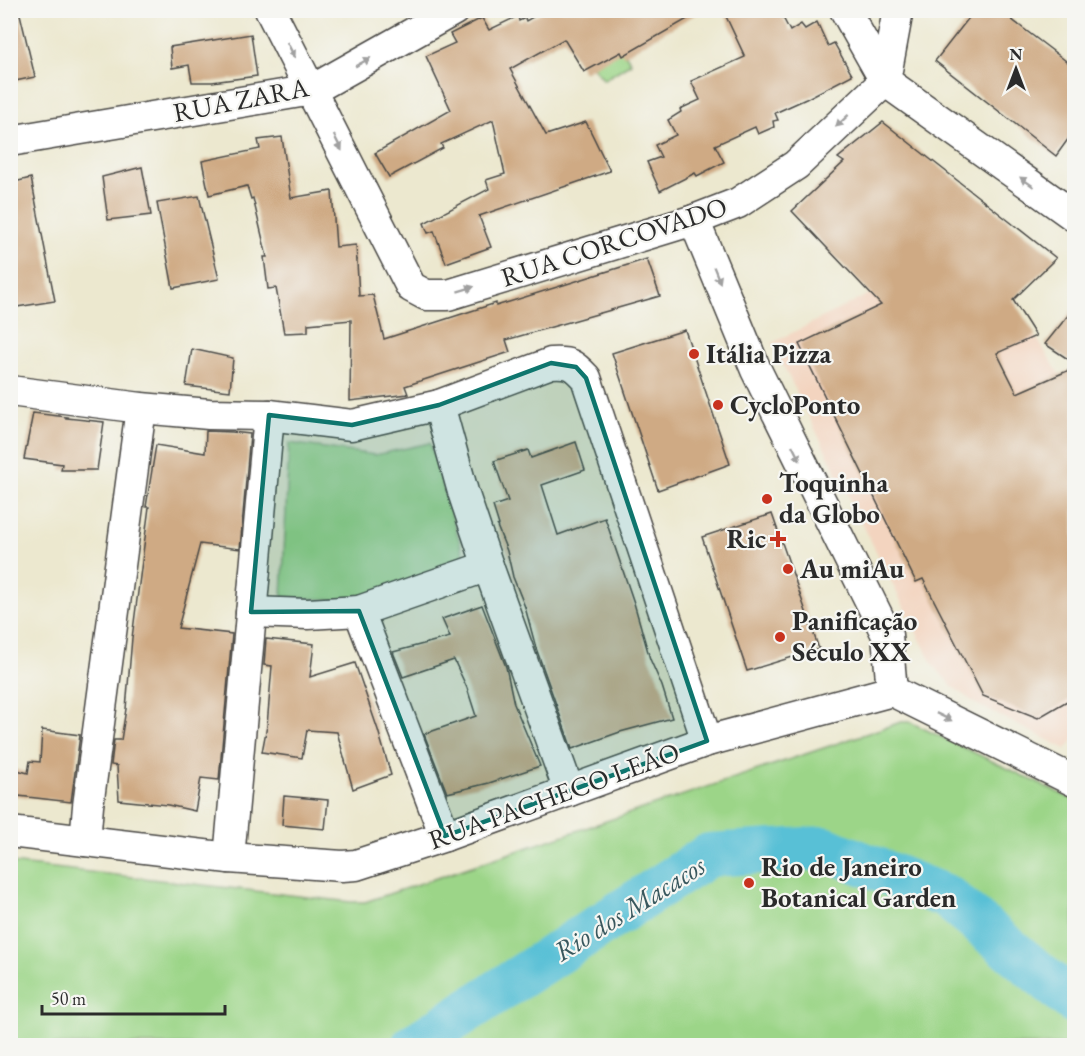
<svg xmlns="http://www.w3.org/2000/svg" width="1085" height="1056" font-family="'EB Garamond',serif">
<rect width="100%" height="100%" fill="#f6f6f2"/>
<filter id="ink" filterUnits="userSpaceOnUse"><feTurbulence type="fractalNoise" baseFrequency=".0167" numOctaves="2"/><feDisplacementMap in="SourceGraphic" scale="12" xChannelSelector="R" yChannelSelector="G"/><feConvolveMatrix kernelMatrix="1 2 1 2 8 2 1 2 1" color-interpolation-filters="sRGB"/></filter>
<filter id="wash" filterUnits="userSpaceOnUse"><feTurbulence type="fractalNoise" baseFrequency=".008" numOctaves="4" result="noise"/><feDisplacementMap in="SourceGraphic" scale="24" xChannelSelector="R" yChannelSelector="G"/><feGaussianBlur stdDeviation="1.35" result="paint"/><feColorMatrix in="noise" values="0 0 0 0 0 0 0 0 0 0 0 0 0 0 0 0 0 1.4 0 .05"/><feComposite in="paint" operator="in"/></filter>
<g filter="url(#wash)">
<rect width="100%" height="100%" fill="#ece8cf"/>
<polygon fill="#f3d4bf" points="959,249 1013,300 1071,393 1074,392 1074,739 1066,749 976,704 953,687 933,665 772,343"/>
<g fill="#9cd588" stroke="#64805a" stroke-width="1.5">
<polygon points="562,11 600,11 631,63 604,80 593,67"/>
<polygon points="289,443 375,455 430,443 467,566 358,601 282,597"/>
<polygon points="901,722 910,722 1074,800 1074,1045 11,1045 11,863 351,902 365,902"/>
</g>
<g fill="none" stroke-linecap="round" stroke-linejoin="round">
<polyline stroke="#59c0d6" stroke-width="44" points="413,1046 709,855 824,848 947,897 1074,1002"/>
</g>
<g id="blocks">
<g fill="#cfaa84">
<polygon points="10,10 19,10 35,77 10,82"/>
<polygon points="545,10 703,10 623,56 621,52 584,72 564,39 510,69 546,135 586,122 610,171 479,216 491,247 446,263 434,231 428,233 424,223 489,189 486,180 505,174 493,120 441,144 443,148 389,177 375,153 451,110 426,56 455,43 450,34 482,18 489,30 518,16 519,21 525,18 526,21"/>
<polygon points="723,10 779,10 790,31 801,24 805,29 817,22 828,46 834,43 852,75 806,99 775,113 778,120 773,121 774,127 758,134 755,127 715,145 724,162 697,176 695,173 660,191 647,162 661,157 655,145 676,135 668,120 681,112 680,109 700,100 691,81 745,57"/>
<polygon points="975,10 999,10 1074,67 1074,131 1056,156 935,61"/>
<polygon points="251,34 257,76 212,82 192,82 189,65 172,68 170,47"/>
<polygon points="883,122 1056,258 1013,300 1036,336 997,353 1017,393 1074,368 1074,697 1038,718 983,696 923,579 916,582 799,344 881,305 792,211 844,162 838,158"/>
<polygon points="282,137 291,198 332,191 336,247 356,245 359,296 373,295 384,339 496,303 496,306 647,259 660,296 506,340 510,352 405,386 408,394 350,401 351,320 308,324 308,332 284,333 276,288 268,289 264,257 267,257 253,198 251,199 247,186 209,195 202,161 260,149 258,140"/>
<polygon points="142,167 151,215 108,220 102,177"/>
<polygon points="31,178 55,301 10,308 10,183"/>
<polygon points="199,196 219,279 173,288 157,203"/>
<polygon points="1074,308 1074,363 1045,344"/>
<polygon points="685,330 730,464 658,490 612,353"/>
<polygon points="192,349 233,358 230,391 186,386"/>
<polygon points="33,413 67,417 66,418 104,422 97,470 61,470 62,464 24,459"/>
<polygon points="206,431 232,432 250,434 240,549 200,544 178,628 232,634 219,780 201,778 195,811 168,805 119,800 117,766 111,765 114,740 121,740 126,709 132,638 149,507 146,507 156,445 205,453"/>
<polygon points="576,442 585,470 542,485 558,535 605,518 634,603 650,659 662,686 672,718 620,732 572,749 536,648 525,607 513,577 507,551 497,526 499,525 493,506 508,501 494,461 528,450 531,458"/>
<polygon points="772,514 819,649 747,671 702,537"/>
<polygon points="482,605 506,667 514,704 540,766 489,783 447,793 424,734 476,716 467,688 454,660 403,677 393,652 450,637 442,619"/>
<polygon points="266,639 314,644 310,677 355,663 378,730 391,775 353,789 337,732 307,730 302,758 262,752 267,726 272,666 264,665"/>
<polygon points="42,730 80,735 71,802 10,795 10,768 28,773 30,761 40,762"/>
<polygon points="284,796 328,800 325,829 282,825"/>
</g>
</g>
</g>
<g filter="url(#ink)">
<use href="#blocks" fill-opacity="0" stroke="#484744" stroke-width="1.5"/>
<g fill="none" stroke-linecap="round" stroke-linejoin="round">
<g stroke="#484744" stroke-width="33">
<g id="minor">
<polyline points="270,10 411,287 426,295 448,295 694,220 738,203 796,165 885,81 898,10"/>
<polyline points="845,10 885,81 1074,216"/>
<polyline points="10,141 312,90 454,10"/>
<polyline points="694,220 756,370 887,635 892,691"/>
<polyline points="10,391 141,408 209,414 269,415 352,425 439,405 463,492 488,566 569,791"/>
<path d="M439,405L551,363C570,362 573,364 586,378L707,741"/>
<polyline points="359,611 445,836"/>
<polyline points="251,612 308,614 359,611 488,566"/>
<polyline points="10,832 229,858 342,866 356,865 445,836 707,741 892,691 1074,781"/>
<polyline points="85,841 88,806 141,408"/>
<polyline points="229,858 269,415"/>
</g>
</g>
<use href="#minor" stroke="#fff" stroke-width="30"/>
</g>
<defs><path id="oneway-solid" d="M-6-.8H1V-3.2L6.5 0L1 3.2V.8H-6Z" transform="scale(1.5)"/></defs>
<g fill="#a0a0a0">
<use href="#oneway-solid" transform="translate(291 50) rotate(63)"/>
<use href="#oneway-solid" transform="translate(363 62) rotate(-29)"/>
<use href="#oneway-solid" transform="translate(842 121) rotate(137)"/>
<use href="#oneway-solid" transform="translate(338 143) rotate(63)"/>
<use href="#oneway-solid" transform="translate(1027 182) rotate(-145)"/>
<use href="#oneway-solid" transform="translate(717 275) rotate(68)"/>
<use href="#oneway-solid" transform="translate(466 289) rotate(-17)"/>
<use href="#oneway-solid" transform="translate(796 453) rotate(64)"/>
<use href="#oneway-solid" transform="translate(944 717) rotate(26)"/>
</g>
</g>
<path fill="#0f766e" fill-opacity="0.2" stroke="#0f766e" stroke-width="4.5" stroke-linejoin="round" d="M551,363L576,367L586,378L707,741L445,836L359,611L251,612L269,415L352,425L439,405Z"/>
<g fill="#c8321e" stroke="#f6f6f2" stroke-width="2">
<circle cx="694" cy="354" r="6"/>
<circle cx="718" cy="405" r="6"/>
<circle cx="767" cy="499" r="6"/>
<path d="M775 530h6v6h6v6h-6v6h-6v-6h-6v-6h6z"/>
<circle cx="788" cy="569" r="6"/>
<circle cx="780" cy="637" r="6"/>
<circle cx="749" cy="883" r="6"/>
</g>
<g text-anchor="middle" stroke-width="4.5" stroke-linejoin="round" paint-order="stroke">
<g font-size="27" fill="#2b2b2b" stroke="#f6f6f2">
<text transform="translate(241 100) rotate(-11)" y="9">RUA ZARA</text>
<text transform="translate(614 242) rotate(-18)" y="9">RUA CORCOVADO</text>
<text transform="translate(554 796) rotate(-20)" y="9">RUA PACHECO LEÃO</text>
</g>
<g font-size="27" font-weight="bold" fill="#2b2b2b" stroke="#f6f6f2" text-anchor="start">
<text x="706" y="363">Itália Pizza</text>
<text x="730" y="414">CycloPonto</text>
<text x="779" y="492">Toquinha<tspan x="779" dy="31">da Globo</tspan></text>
<text x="766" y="548" text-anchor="end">Ric</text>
<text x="800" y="578">Au miAu</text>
<text x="792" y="630">Panificação<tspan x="792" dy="31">Século XX</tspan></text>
<text x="761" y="876">Rio de Janeiro<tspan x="761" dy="31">Botanical Garden</tspan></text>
</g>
<g font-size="28" font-style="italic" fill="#39585e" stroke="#f6f6f2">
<text transform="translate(629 908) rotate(-32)" y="10">Rio dos Macacos</text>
</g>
</g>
<rect width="1085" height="1056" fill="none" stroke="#f6f6f2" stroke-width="36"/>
<g transform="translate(1016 69)" stroke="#f6f6f2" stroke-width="4.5" paint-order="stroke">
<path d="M0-4.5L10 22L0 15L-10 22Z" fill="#2b2b2b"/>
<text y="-9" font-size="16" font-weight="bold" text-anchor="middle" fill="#2b2b2b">N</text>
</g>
<path d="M42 1005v9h183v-9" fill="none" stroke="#2b2b2b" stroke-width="3"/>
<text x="51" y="1005" font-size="18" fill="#2b2b2b" stroke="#f6f6f2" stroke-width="4.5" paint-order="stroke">50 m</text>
</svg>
